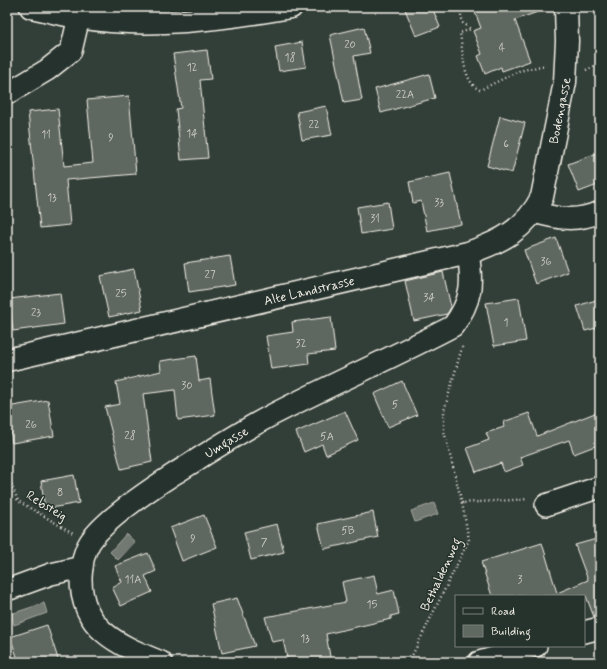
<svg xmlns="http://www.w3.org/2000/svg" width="607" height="669" font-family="Mynerve,sans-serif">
<rect width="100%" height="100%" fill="#323e38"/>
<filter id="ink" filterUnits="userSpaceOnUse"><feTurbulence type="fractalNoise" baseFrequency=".025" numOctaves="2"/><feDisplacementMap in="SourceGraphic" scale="8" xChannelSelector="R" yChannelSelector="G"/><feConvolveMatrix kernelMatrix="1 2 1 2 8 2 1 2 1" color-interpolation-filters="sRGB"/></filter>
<g filter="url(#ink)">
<g fill="#727972" stroke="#a6a9a1">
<polygon points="434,503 438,514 415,522 411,511"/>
<polygon points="126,534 135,542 118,560 110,552"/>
<polygon points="44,603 47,613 14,625 11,614"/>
</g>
<g fill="#5f6861" stroke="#f4f1e8">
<polygon points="404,7 432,7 440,27 416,36"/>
<polygon points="473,7 545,7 546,9 515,20 530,61 502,71 501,67 485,74 478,56 482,54 473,31 481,28"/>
<polygon points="364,27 370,53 354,56 362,100 344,103 330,35"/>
<polygon points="302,42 306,67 279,71 275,47"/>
<polygon points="207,50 211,79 200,80 208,158 181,160 176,109 181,108 173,54"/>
<polygon points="429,74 435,98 381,113 375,89"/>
<polygon points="129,96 136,174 66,180 70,225 40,228 28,112 58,109 64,166 93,163 87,100"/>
<polygon points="326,106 332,135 302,140 297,112"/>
<polygon points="500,116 525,123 512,173 487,166"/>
<polygon points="600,152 600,184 579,192 568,164"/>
<polygon points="450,173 461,224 427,231 421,201 413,203 409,182"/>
<polygon points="388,202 392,229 361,234 357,207"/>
<polygon points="556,238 568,272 536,284 524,250"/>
<polygon points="230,256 235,285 189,292 185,263"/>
<polygon points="134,269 142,310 109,317 100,276"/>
<polygon points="443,272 451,307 449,311 447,314 414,321 405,281"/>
<polygon points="60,293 64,324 13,331 9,299"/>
<polygon points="519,298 526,341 494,346 486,303"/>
<polygon points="596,300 600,311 600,327 585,331 577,306"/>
<polygon points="331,317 335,351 308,354 309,364 271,369 266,336 293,332 292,322"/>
<polygon points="196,356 199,381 210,379 215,415 178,420 175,390 143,394 152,462 121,469 105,407 120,404 116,382 161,371 160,361"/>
<polygon points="402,381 417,415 388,427 374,394"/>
<polygon points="48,400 54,436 12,443 7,407"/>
<polygon points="345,411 358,440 326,455 322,444 304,452 296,432"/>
<polygon points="600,411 600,444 574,454 569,440 520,457 523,465 504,472 501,463 476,472 467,448 489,440 486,433 504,427 503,422 529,413 537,436"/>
<polygon points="74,475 79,503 45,509 41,481"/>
<polygon points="373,512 378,537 324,549 318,524"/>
<polygon points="204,515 217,547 182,561 170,528"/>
<polygon points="277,524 284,552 251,560 244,532"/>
<polygon points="600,538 600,616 594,617 586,596 492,596 481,562 542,543 557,593 588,580 575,545"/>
<polygon points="148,553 156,571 145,576 152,592 121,606 112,587 122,582 115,566"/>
<polygon points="374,575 378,594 394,590 399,614 391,616 391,619 326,634 331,662 288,662 283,640 272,642 265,617 346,602 342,582"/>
<polygon points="237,598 255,646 222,653 211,604"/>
<polygon points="47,625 59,662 19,662 10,637"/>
</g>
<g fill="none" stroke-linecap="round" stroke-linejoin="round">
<g stroke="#f4f1e8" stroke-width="24">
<g id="street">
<polyline points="7,94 47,70 71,51 79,17"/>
<path d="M534,212C558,219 576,222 600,212"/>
<polyline points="546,505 600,487"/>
<polyline points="7,590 51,574 82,567"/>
<polyline points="584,632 600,628"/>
<path id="s1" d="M161,662C119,645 80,630 81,577C82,565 83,553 90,542C105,519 149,490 174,474C206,454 238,433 272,415C332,384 394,357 453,326C472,301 473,283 468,253"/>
<polyline points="479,662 536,646"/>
</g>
</g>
<g stroke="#f4f1e8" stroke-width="25">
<g id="secondary">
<path d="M31,7C46,10 62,15 78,17C148,29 222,19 291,7"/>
<path id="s2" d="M7,360L468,253C501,242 526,229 542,197L565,82L567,41L566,7"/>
</g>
</g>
<g stroke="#f4f1e8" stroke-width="2.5" stroke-dasharray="1 3" stroke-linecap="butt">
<path d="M459,7L463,23L471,29L460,33C463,50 462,82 480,90L519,71L546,65"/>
<polyline points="586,70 600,64"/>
<polyline points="7,473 18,501 73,533"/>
<polyline points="462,503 444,431 444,411 463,344"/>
<polyline points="409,662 469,540 462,503 528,499"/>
</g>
<use href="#street" stroke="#26332d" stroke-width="21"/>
<use href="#secondary" stroke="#26332d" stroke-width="22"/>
</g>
</g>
<g text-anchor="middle" stroke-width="3" stroke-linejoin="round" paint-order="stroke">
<g font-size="11" fill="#cfcfc6">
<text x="350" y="48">20</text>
<text x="502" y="51">4</text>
<text x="290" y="61">18</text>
<text x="192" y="71">12</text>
<text x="405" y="98">22A</text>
<text x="314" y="128">22</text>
<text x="192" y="137">14</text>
<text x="46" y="138">11</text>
<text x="111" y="141">9</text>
<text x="506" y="147">6</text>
<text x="52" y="201">13</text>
<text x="439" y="206">33</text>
<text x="375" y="222">31</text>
<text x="546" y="265">36</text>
<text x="210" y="278">27</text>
<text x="121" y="297">25</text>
<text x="429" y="301">34</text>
<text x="36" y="316">23</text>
<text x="506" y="326">1</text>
<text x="301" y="347">32</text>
<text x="187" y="389">30</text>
<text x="395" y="408">5</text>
<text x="31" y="428">26</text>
<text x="130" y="439">28</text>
<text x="327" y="440">5A</text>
<text x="60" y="496">8</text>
<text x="348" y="534">5B</text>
<text x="193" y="542">9</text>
<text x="264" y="546">7</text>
<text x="133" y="583">11A</text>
<text x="520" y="583">3</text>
<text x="372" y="608">15</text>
<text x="305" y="642">13</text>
</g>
<g font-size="13" fill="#f4f1e8" stroke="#26332d">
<text dy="5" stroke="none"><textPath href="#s2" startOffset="657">Bodengasse</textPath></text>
<text dy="5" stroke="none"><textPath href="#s2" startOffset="310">Alte Landstrasse</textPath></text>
<text dy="5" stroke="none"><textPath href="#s1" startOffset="333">Umgasse</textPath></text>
<text transform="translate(47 505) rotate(32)" y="5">Rebsteig</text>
<text transform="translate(440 574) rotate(-65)" y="5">Bethaldenweg</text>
</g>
</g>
<rect width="607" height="669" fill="none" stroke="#26332d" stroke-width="24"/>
<rect x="12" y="12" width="583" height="645" fill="none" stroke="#f4f1e8" stroke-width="1.5" filter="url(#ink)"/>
<rect x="455" y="595" width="130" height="52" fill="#26332d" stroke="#787f78"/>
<rect x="463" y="608" width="20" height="6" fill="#26332d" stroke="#787f78"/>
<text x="491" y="615" font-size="12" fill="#f4f1e8">Road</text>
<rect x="463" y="625" width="20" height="12" fill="#5f6861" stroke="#787f78"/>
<text x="491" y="635" font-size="12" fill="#f4f1e8">Building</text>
</svg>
